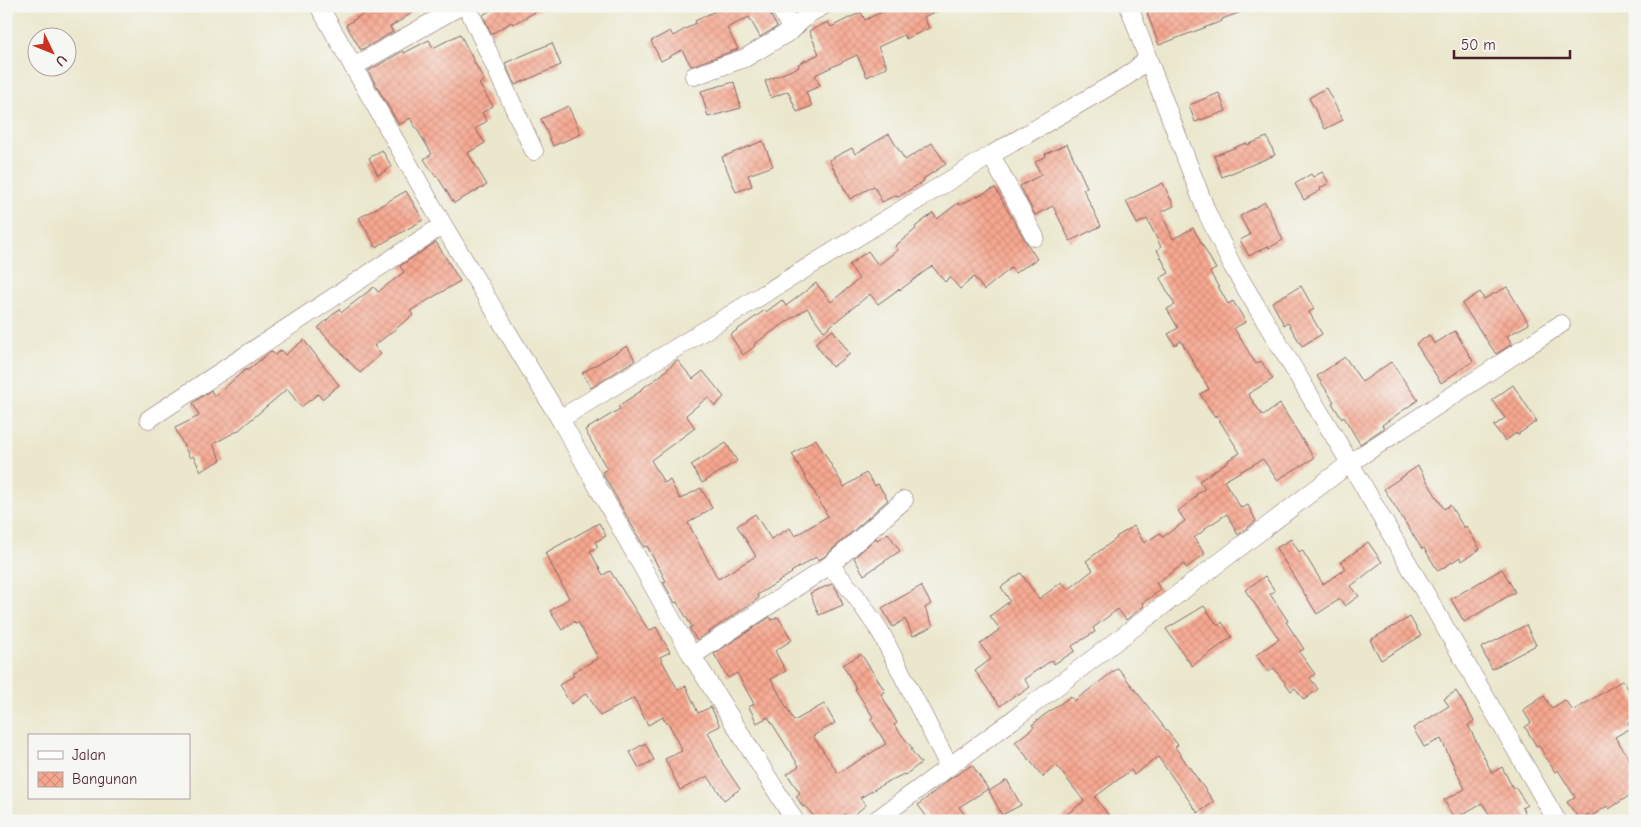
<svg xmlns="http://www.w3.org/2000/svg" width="1641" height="827" font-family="'Comic Neue',sans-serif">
<defs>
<pattern id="building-cross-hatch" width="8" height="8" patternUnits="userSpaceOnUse" patternTransform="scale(1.25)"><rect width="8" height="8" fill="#f6a790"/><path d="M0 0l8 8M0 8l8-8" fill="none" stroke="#d48f7c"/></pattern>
</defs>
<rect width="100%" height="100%" fill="#f6f6f2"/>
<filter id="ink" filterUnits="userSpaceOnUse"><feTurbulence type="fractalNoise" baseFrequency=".02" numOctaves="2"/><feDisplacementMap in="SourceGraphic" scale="10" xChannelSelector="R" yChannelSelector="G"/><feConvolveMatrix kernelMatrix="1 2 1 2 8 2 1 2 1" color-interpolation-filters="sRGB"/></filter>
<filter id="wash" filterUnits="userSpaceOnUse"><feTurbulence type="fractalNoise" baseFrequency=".0096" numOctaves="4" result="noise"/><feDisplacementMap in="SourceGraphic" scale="20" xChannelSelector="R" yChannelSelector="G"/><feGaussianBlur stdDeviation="1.12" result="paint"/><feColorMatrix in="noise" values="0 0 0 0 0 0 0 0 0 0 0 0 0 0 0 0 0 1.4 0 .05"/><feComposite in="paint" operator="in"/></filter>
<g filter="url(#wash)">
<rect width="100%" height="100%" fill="#ebe7cd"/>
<g id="blocks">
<g fill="url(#building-cross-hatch)">
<polygon points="375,6 423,6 390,27 393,32 361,50 346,25"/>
<polygon points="497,6 547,6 513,24 512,22 491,34 483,15"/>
<polygon points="713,6 768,6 767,8 777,27 760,37 749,17 727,28 738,49 691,66 682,50 661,61 651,41 670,31 673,36 696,23 695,21 715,11"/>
<polygon points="894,6 948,6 924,17 929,28 906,39 904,35 878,47 887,67 867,77 857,55 815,75 820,86 806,92 812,106 797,112 788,91 771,98 765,81 799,67 798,64 819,54 809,31 828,22 831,27 861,12 865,20"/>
<polygon points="1153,6 1251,6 1252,8 1222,19 1222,21 1159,45 1147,13 1154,10"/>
<polygon points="460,34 484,81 479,84 493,106 482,113 487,121 475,129 485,143 468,153 487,185 454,203 437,176 436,177 424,159 432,154 410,118 399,125 368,71 403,51 404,53 429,40 433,48"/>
<polygon points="552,43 561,65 515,85 505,63"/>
<polygon points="734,82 741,108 708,117 701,91"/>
<polygon points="1326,88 1343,120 1325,129 1309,98"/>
<polygon points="1219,93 1226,111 1195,122 1189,105"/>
<polygon points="568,106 581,134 553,146 541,119"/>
<polygon points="889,134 905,160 932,143 946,164 923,179 924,181 898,197 896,195 882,202 874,186 850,199 829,160 852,148 855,154"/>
<polygon points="1267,137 1275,155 1222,177 1214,156 1246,143 1247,145"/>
<polygon points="763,141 773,166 748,175 752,186 736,192 722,157"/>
<polygon points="1067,144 1087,187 1083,189 1101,226 1070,241 1053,206 1035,215 1020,186 1041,175 1035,162 1046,156 1045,154"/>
<polygon points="382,150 392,167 378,175 369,158"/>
<polygon points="1322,172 1329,183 1320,188 1321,190 1304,200 1295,184 1311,174 1313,177"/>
<polygon points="1163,183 1174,206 1161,212 1173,239 1193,228 1216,269 1210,272 1228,304 1233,301 1246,322 1234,328 1256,364 1261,361 1273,379 1248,394 1263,416 1280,404 1314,458 1277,480 1263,459 1224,481 1241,508 1248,505 1256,521 1238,535 1227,514 1205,528 1206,529 1194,538 1205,554 1186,568 1184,564 1156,583 1161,590 1142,603 1144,606 1126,620 1118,609 1093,628 1095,632 1072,646 1075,651 1054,664 1052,660 1024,679 1030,687 1019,695 1018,693 1000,706 975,671 991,659 980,644 1000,629 990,616 1010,601 1001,587 1021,573 1039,599 1062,582 1068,590 1093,570 1086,561 1117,538 1116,537 1134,526 1144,543 1160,533 1163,537 1185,521 1178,511 1197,496 1196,494 1205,489 1199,481 1229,461 1228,460 1240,453 1216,415 1215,417 1200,394 1209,389 1181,341 1175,345 1168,334 1178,328 1167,309 1175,305 1160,278 1169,273 1157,250 1161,247 1147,219 1137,224 1126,201"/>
<polygon points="995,188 1026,242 1037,259 1015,273 1011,268 984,290 974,277 960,289 950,277 945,282 932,266 900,290 899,289 878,304 870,294 824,331 807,308 754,344 755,346 743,355 730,335 765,310 766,312 782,300 786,306 816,283 831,302 859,279 849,265 868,251 878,265 898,250 895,246 916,229 915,227 933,213 937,219 958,203 959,205"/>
<polygon points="406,191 423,220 376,247 359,218"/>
<polygon points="1265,202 1283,240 1269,248 1268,246 1249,256 1240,240 1250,235 1240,216"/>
<polygon points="436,242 460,281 410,311 413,315 374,346 381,354 360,373 318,328 339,309 342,312 374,287 378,292 404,272 400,266"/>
<polygon points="1301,286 1314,309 1309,312 1322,334 1302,346 1288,323 1284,325 1272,302"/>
<polygon points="1507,287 1529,324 1507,336 1512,344 1496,354 1462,304 1480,292 1484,299"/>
<polygon points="833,330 850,354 832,367 815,343"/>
<polygon points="1455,331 1473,361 1441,383 1416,344 1429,335 1434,344"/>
<polygon points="304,340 339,385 322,399 318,394 301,407 287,389 239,430 213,444 221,460 201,471 193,456 190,458 175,428 199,416 193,403 211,390 214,397 246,369 247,371 271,351 275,355 281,350 285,355"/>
<polygon points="627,346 635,360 591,388 582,373"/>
<polygon points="1345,357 1362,382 1391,362 1418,400 1382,425 1384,428 1360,444 1344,417 1342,419 1332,403 1334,402 1317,376"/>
<polygon points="677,360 693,379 703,371 724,397 715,406 708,397 686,415 695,428 651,460 664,483 670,480 680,499 701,488 712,508 688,523 718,579 756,556 737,526 755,514 771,539 790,528 795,536 828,516 792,454 816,439 844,487 866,473 875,486 878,484 888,500 824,557 818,560 816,557 791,572 792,573 757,595 759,598 697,640 689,628 692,627 677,602 675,603 663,582 666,581 647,546 644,547 602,472 607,469 585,430 620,409 618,406 641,391 640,390 660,376"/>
<polygon points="1513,385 1537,421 1517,435 1516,433 1505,441 1494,426 1505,418 1492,400"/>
<polygon points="726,443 737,461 702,483 691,465"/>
<polygon points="1418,466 1444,509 1450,505 1464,528 1466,526 1480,549 1462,561 1460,557 1438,571 1424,548 1422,549 1384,489"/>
<polygon points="599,523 606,536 595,542 598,547 590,551 603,575 610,571 649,631 656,627 670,652 660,657 678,690 686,686 698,713 711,707 720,726 708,732 723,764 740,789 724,800 708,776 680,790 665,759 682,751 668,722 666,723 663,717 648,725 634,698 600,716 587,693 571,704 559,685 574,676 572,673 598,658 578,622 575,623 574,621 562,630 550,611 569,598 545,553"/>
<polygon points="888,533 900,551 864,575 854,558 876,538 877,540"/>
<polygon points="1291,539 1299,552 1302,550 1323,584 1346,569 1341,562 1368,542 1382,562 1351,586 1359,596 1345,606 1340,599 1317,614 1276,548"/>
<polygon points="1502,569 1515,592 1464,622 1451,599"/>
<polygon points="1265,576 1275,591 1270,594 1288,621 1286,622 1304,649 1299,652 1315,674 1310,678 1318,689 1304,700 1295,688 1291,691 1274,668 1268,672 1256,655 1279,639 1245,590"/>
<polygon points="832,584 837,590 843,605 819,615 810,593"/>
<polygon points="921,586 931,604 925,608 933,626 913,636 905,619 893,627 882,608"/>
<polygon points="1204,606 1218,626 1222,622 1232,637 1192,666 1166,629"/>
<polygon points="770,617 772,620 778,617 792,640 775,651 786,671 771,679 794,721 824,704 835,723 813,736 838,773 886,744 871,719 873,717 855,689 856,688 843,665 861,654 885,691 881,694 897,723 894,725 913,749 911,750 921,763 905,775 904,774 885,783 860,798 866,805 849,819 845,814 837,821 818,821 805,806 803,807 796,796 800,793 787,774 799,766 768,717 757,723 749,707 754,704 737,673 728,678 714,654"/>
<polygon points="1410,617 1421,636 1381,660 1370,640"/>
<polygon points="1526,625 1536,645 1492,669 1481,648"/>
<polygon points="1118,668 1178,745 1175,747 1214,802 1198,813 1158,757 1134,775 1131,770 1095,797 1113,821 1058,821 1084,801 1056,765 1043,777 1015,742 1034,727 1032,725 1043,716 1071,696 1074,701"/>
<polygon points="1623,680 1635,700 1635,719 1628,723 1631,728 1615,737 1635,767 1635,792 1609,809 1607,806 1590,817 1588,814 1580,820 1567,802 1575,797 1558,770 1555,772 1539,746 1537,747 1525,727 1531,723 1523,710 1544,696 1552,708 1565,700 1573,711"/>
<polygon points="1456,691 1474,721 1468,725 1492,773 1502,767 1513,788 1515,787 1527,805 1522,808 1530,821 1494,821 1482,803 1454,819 1444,800 1465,789 1441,739 1424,747 1413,728 1449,706 1444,699"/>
<polygon points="645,743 654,760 639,768 630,752"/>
<polygon points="972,765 988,789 959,807 969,821 930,821 918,805 950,779"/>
<polygon points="1007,780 1021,805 1002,815 989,791"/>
</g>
</g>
</g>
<g filter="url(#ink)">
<use href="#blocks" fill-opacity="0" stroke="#826564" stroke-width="1"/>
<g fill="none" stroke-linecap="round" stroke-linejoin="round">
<g stroke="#826564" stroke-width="19">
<g id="minor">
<polyline points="319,6 443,225 560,419 692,656 795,821"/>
<polyline points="467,6 534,151"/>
<polyline points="779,6 792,30 807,15 823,6"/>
<polyline points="1129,6 1148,59 1207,213 1233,267 1350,463 1557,821"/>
<polyline points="353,67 460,6"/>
<polyline points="694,76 745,58 792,30"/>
<polyline points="991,155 1035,237"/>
<polyline points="149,419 443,225"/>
<polyline points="560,419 991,155 1127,76 1148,59"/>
<polyline points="830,565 904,500"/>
<polyline points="692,656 830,565 855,595 880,631 949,766"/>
<polyline points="875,821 1002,728 1350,463 1561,324"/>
</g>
</g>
<use href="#minor" stroke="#fff" stroke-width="18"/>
</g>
</g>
<rect width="1641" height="827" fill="none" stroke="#f6f6f2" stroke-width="25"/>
<rect x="28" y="734" width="162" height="65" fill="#f6f6f2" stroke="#b1a0a2"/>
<rect x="38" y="751" width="25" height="8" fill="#ffffff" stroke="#b1a0a2"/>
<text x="72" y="760" font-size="15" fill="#4a1f2b">Jalan</text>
<rect x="38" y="772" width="25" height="15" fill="url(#building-cross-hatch)" stroke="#b1a0a2"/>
<text x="72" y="784" font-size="15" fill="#4a1f2b">Bangunan</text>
<g transform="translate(52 52) rotate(133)"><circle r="24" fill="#f6f6f2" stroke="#b1a0a2"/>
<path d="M0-4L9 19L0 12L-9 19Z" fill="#c8321e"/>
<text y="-8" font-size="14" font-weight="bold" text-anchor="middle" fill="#4a1f2b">U</text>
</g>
<path d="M1454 50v8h116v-8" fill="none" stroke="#4a1f2b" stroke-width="2.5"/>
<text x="1461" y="50" font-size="15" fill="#4a1f2b" stroke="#f6f6f2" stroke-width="4" paint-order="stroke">50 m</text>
</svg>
